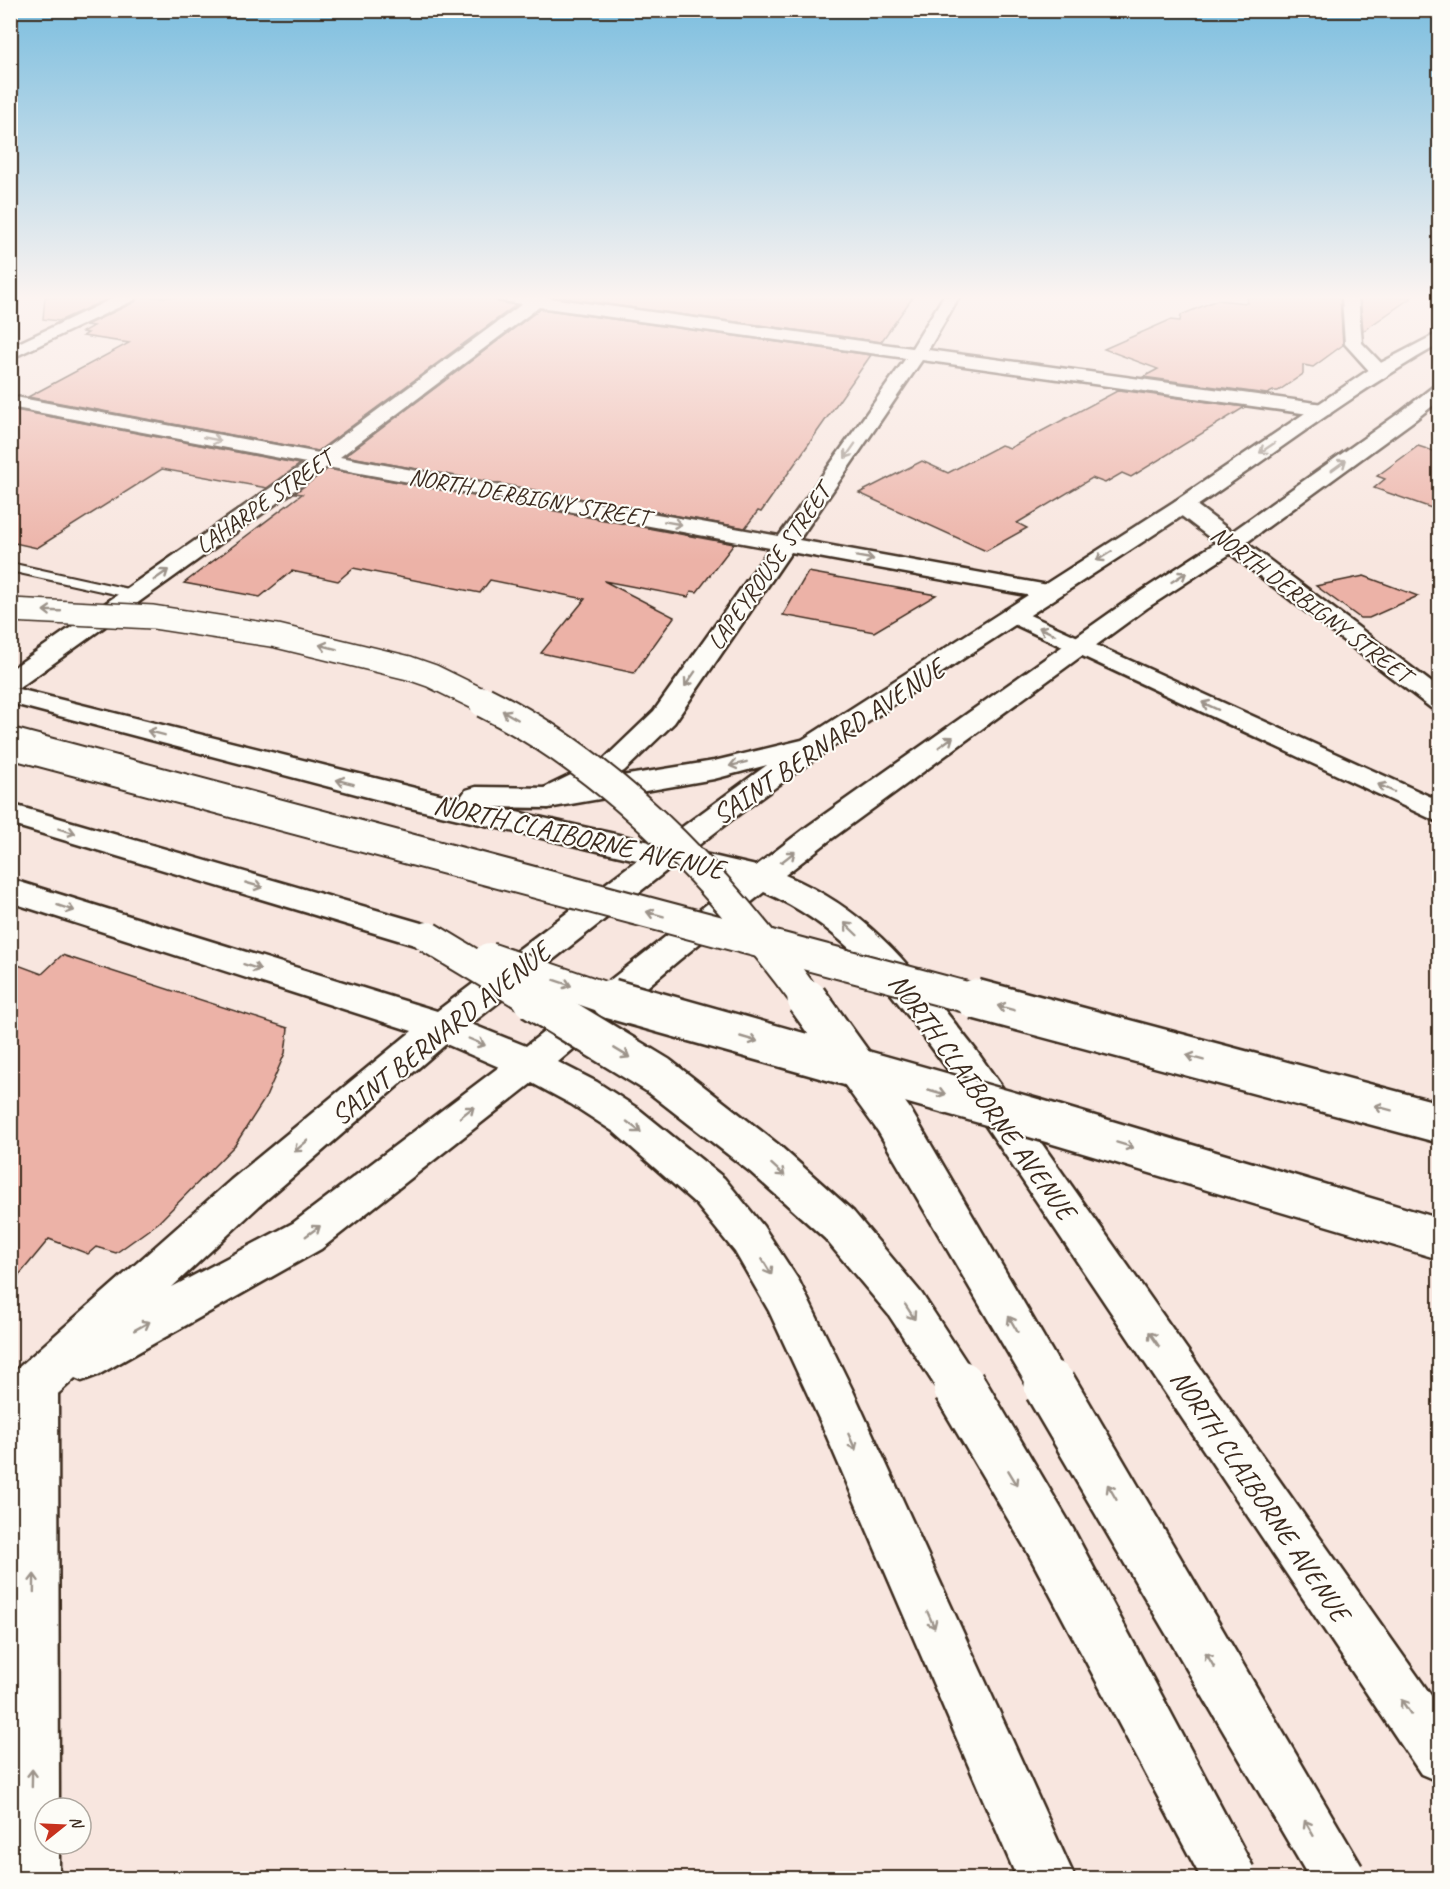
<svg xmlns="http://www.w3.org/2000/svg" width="1450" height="1889" font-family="Caveat,sans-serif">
<rect width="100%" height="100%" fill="#f8e6df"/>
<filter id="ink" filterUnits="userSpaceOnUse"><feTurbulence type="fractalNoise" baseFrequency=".0167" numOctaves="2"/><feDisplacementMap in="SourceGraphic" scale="12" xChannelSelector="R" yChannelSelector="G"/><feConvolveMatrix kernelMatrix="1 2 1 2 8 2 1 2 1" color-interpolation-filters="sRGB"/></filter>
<g filter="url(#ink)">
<g fill="#ecb2a7" stroke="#3b2a1e" stroke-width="1.5">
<polygon points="45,297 112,297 59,321 43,319"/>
<polygon points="138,297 494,297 498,302 516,305 318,451 28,397 129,343 83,336 88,333 82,332 93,326 86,325 135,302"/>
<polygon points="555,297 913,297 881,342"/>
<polygon points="1247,297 1340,297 1343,345 1313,367 1303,365 1303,374 1278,391 1273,391 1267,394 1143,377 1158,369 1104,349 1170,320 1180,321 1181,315 1217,300 1247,303"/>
<polygon points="1360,297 1412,297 1363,331"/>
<polygon points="540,309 871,355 761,512 758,511 745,528 345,456"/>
<polygon points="1119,390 1245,407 1131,477 1122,473 1105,483 1092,478 1017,523 1027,528 986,551 859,493 922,461 948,473 1001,445 1010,448"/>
<polygon points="10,409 300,464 267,488 162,469 37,548 10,542"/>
<polygon points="1418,446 1440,453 1440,511 1374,488 1385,479 1377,476"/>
<polygon points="328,469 734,544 697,592 691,591 688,597 604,581 674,617 634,673 541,653 585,599 490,580 480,593 353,568 338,581 292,571 260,597 184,583 302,494 295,493"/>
<polygon points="808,572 936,595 874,632 783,615"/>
<polygon points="1364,576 1418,596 1369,618 1360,618 1316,586"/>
<polygon points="62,955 288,1028 285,1053 266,1097 235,1145 158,1223 116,1253 96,1247 88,1254 49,1239 10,1286 10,962 42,974"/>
</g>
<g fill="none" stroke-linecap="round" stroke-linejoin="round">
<g stroke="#3b2a1e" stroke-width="4">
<polygon id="lane" points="10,563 133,590 139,594 133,598 10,571"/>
</g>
<g stroke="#3b2a1e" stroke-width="5">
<g id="street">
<polygon points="116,297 136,297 134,300 10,359 10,347"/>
<path d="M496,297H550L549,298L912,348L943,297H959L928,350L1323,404L1330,406L1332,410L1330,414L1323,416L922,360L799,540L1048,585L1056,587L1060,592L1056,597L1048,599L791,552L674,723L624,771L558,805L548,808L538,805L533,798L538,791L604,759L654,711L770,548L327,467L19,688L10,690V670L306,463L10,407V396L319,453L522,304L498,300ZM539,307L906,358L779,536L340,457Z"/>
<polygon points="1342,297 1358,297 1362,343 1385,367 1388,371 1385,375 1373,375 1345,344"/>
<polygon points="1183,500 1191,501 1440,689 1440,710 1431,708 1175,511 1172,506 1175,501"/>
<polygon points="36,1362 52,1368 58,1384 59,1808 45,1808 45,1844 59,1844 59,1878 10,1878 10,1508 14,1384 20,1368"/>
</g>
</g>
<g stroke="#3b2a1e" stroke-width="5">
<path id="secondary" d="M1440,332V344C1344,398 1259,466 1167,526C1007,631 842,732 691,851L756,866L808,826L1131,598L1223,538L1402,411L1434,386L1440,385V400L1416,419L1239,548L1147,608L830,840L785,875C876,913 916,975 975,1049L1440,1708V1782L1421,1774L949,1071C894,997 852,930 764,892L679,960L558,1062L597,1082L640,1110L724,1178L763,1226L799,1281L853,1391L1075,1878H1017L821,1423L769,1311L735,1252L696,1204L614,1132L571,1104L532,1083L321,1249L98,1375L82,1381L75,1378C55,1397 36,1415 10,1425V1375L231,1180L412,1031L10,902V879L437,1011L637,860L402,806L10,703V687L463,800L461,797L466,790L476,787L548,788L714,761L802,740L1175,501L1373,367ZM767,765L659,844L494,807L548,808L714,779ZM670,868L734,883L526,1046L471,1024ZM446,1044L499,1067L293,1223L172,1287L259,1206Z"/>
</g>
<g stroke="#3b2a1e" stroke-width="5">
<g id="highway">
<polygon points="1014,608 1440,801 1440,823 1005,620 1002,615 1005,610"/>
<polygon points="10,804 428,925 440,928 444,937 440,946 428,949 10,824"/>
</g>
</g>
<use href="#lane" fill="#fdfcf7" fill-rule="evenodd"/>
<use href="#street" fill="#fdfcf7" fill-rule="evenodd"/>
<use href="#secondary" fill="#fdfcf7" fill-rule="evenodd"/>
<use href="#highway" fill="#fdfcf7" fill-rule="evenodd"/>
<g stroke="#3b2a1e" stroke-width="26" stroke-linecap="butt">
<polyline id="highway-bridge-far3" points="10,610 153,617 277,636 409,668 432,676 487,703"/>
</g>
<g stroke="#3b2a1e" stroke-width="34" stroke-linecap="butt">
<g id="highway-bridge-far2">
<path d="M484,702C614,766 724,886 808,1001"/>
<polyline points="10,743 981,1001"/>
<polyline points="428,937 534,1001"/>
<polyline points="489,958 615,1001"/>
</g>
</g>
<g stroke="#3b2a1e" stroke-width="44" stroke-linecap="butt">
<g id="highway-bridge-far1">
<polyline points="532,999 659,1076 764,1158 839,1225 905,1304 960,1388"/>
<polyline points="611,999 1037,1119 1440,1239"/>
<polyline points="807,999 894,1120 1051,1388"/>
<polyline points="975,999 1440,1123"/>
</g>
</g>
<g stroke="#3b2a1e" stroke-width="56" stroke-linecap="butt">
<g id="highway-bridge">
<polyline points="959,1386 1050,1540 1230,1878"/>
<polyline points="1050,1386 1339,1878"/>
</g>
</g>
<use href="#highway-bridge-far3" stroke="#fdfcf7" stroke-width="23"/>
<use href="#highway-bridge-far2" stroke="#fdfcf7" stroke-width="30"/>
<use href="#highway-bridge-far1" stroke="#fdfcf7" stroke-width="39"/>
<use href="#highway-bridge" stroke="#fdfcf7" stroke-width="51"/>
</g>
<defs><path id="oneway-shaft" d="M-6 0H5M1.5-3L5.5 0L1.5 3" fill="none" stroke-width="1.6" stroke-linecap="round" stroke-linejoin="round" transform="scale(1.5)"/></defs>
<g stroke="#9c938a">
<use href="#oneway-shaft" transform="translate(212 439) rotate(11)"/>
<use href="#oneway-shaft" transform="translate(1267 448) rotate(146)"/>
<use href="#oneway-shaft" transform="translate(850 451) rotate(125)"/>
<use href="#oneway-shaft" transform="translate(1339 465) rotate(-36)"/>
<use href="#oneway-shaft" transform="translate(673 523) rotate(10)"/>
<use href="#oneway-shaft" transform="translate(1104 556) rotate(148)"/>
<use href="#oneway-shaft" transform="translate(865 558) rotate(10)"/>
<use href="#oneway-shaft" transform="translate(161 575) rotate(-35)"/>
<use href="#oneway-shaft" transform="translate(1179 577) rotate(-33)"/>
<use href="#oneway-shaft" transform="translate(52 611) rotate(-178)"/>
<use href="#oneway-shaft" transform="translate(1047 631) rotate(-155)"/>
<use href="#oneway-shaft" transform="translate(328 647) rotate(-166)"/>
<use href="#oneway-shaft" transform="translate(690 679) rotate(125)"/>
<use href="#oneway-shaft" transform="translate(1210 706) rotate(-155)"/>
<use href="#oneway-shaft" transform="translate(510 715) rotate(-150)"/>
<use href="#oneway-shaft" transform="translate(156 733) rotate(-166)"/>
<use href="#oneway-shaft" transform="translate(946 742) rotate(-36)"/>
<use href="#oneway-shaft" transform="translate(738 764) rotate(166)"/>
<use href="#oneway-shaft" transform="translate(345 782) rotate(-166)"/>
<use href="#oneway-shaft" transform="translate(1386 788) rotate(-155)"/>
<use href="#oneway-shaft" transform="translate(67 831) rotate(16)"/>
<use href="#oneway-shaft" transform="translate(788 857) rotate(-38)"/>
<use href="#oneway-shaft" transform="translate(254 885) rotate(16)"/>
<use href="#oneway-shaft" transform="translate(66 908) rotate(18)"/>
<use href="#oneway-shaft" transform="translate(655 914) rotate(-165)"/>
<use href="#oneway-shaft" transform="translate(851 929) rotate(-136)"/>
<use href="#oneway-shaft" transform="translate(252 967) rotate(18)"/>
<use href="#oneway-shaft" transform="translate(563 983) rotate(19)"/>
<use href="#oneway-shaft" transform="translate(1006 1008) rotate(-165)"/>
<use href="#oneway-shaft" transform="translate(749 1039) rotate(16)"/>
<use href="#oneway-shaft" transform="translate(477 1042) rotate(23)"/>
<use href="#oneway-shaft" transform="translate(622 1053) rotate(31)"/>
<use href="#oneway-shaft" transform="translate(1195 1058) rotate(-165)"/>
<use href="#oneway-shaft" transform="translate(937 1092) rotate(16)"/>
<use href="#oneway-shaft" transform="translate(1383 1108) rotate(-165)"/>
<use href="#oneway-shaft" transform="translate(467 1112) rotate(-38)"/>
<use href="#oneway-shaft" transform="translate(634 1127) rotate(38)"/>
<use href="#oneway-shaft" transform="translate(1125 1145) rotate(17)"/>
<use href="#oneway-shaft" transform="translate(301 1146) rotate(140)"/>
<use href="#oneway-shaft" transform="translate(778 1170) rotate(42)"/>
<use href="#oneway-shaft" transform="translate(313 1231) rotate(-36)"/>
<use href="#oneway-shaft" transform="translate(767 1267) rotate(59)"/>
<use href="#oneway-shaft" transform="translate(910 1312) rotate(57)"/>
<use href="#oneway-shaft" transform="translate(1013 1324) rotate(-120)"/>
<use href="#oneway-shaft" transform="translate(142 1326) rotate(-29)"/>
<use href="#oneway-shaft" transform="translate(1154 1339) rotate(-124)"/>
<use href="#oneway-shaft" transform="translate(852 1442) rotate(66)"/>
<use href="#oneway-shaft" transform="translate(1013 1478) rotate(59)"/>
<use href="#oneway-shaft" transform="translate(1112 1492) rotate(-120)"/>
<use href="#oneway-shaft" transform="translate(34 1583) rotate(-89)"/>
<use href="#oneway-shaft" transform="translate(931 1620) rotate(66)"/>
<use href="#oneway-shaft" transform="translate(1210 1660) rotate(-120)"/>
<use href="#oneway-shaft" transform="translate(1406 1707) rotate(-124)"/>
<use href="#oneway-shaft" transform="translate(32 1778) rotate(-89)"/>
<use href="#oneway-shaft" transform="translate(1309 1828) rotate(-120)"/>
</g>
</g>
<linearGradient id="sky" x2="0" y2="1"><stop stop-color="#7cbedf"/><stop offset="0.53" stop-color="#fcf4f1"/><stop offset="1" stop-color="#fcf4f1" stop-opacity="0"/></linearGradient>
<rect width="1450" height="561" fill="url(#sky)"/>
<g text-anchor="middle" stroke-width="4.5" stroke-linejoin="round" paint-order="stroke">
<g font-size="24" fill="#3b2a1e" stroke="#fdfcf7">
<text transform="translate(529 497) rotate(10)" y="8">NORTH DERBIGNY STREET</text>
<text transform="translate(264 502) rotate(-35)" y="8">LAHARPE STREET</text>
<text transform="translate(769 567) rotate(-55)" y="8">LAPEYROUSE STREET</text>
<text transform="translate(1311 604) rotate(37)" y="8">NORTH DERBIGNY STREET</text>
</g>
<g font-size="28" fill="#3b2a1e" stroke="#fdfcf7">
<text transform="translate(828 741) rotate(-34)" y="10">SAINT BERNARD AVENUE</text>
<text transform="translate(579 836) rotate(13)" y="10">NORTH CLAIBORNE AVENUE</text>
<text transform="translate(440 1033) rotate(-39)" y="10">SAINT BERNARD AVENUE</text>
<text transform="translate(983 1096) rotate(54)" y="10">NORTH CLAIBORNE AVENUE</text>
<text transform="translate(1261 1495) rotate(56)" y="10">NORTH CLAIBORNE AVENUE</text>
</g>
</g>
<rect width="1450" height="1889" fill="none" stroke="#fdfcf7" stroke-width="36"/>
<rect x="18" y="18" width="1414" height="1853" fill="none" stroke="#3b2a1e" stroke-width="2" filter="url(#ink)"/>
<g transform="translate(63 1826) rotate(72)"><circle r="28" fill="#fdfcf7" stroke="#afa8a0" stroke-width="1.5"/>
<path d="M0-4.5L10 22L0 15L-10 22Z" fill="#c8321e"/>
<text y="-9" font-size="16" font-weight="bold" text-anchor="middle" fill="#3b2a1e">N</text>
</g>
</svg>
